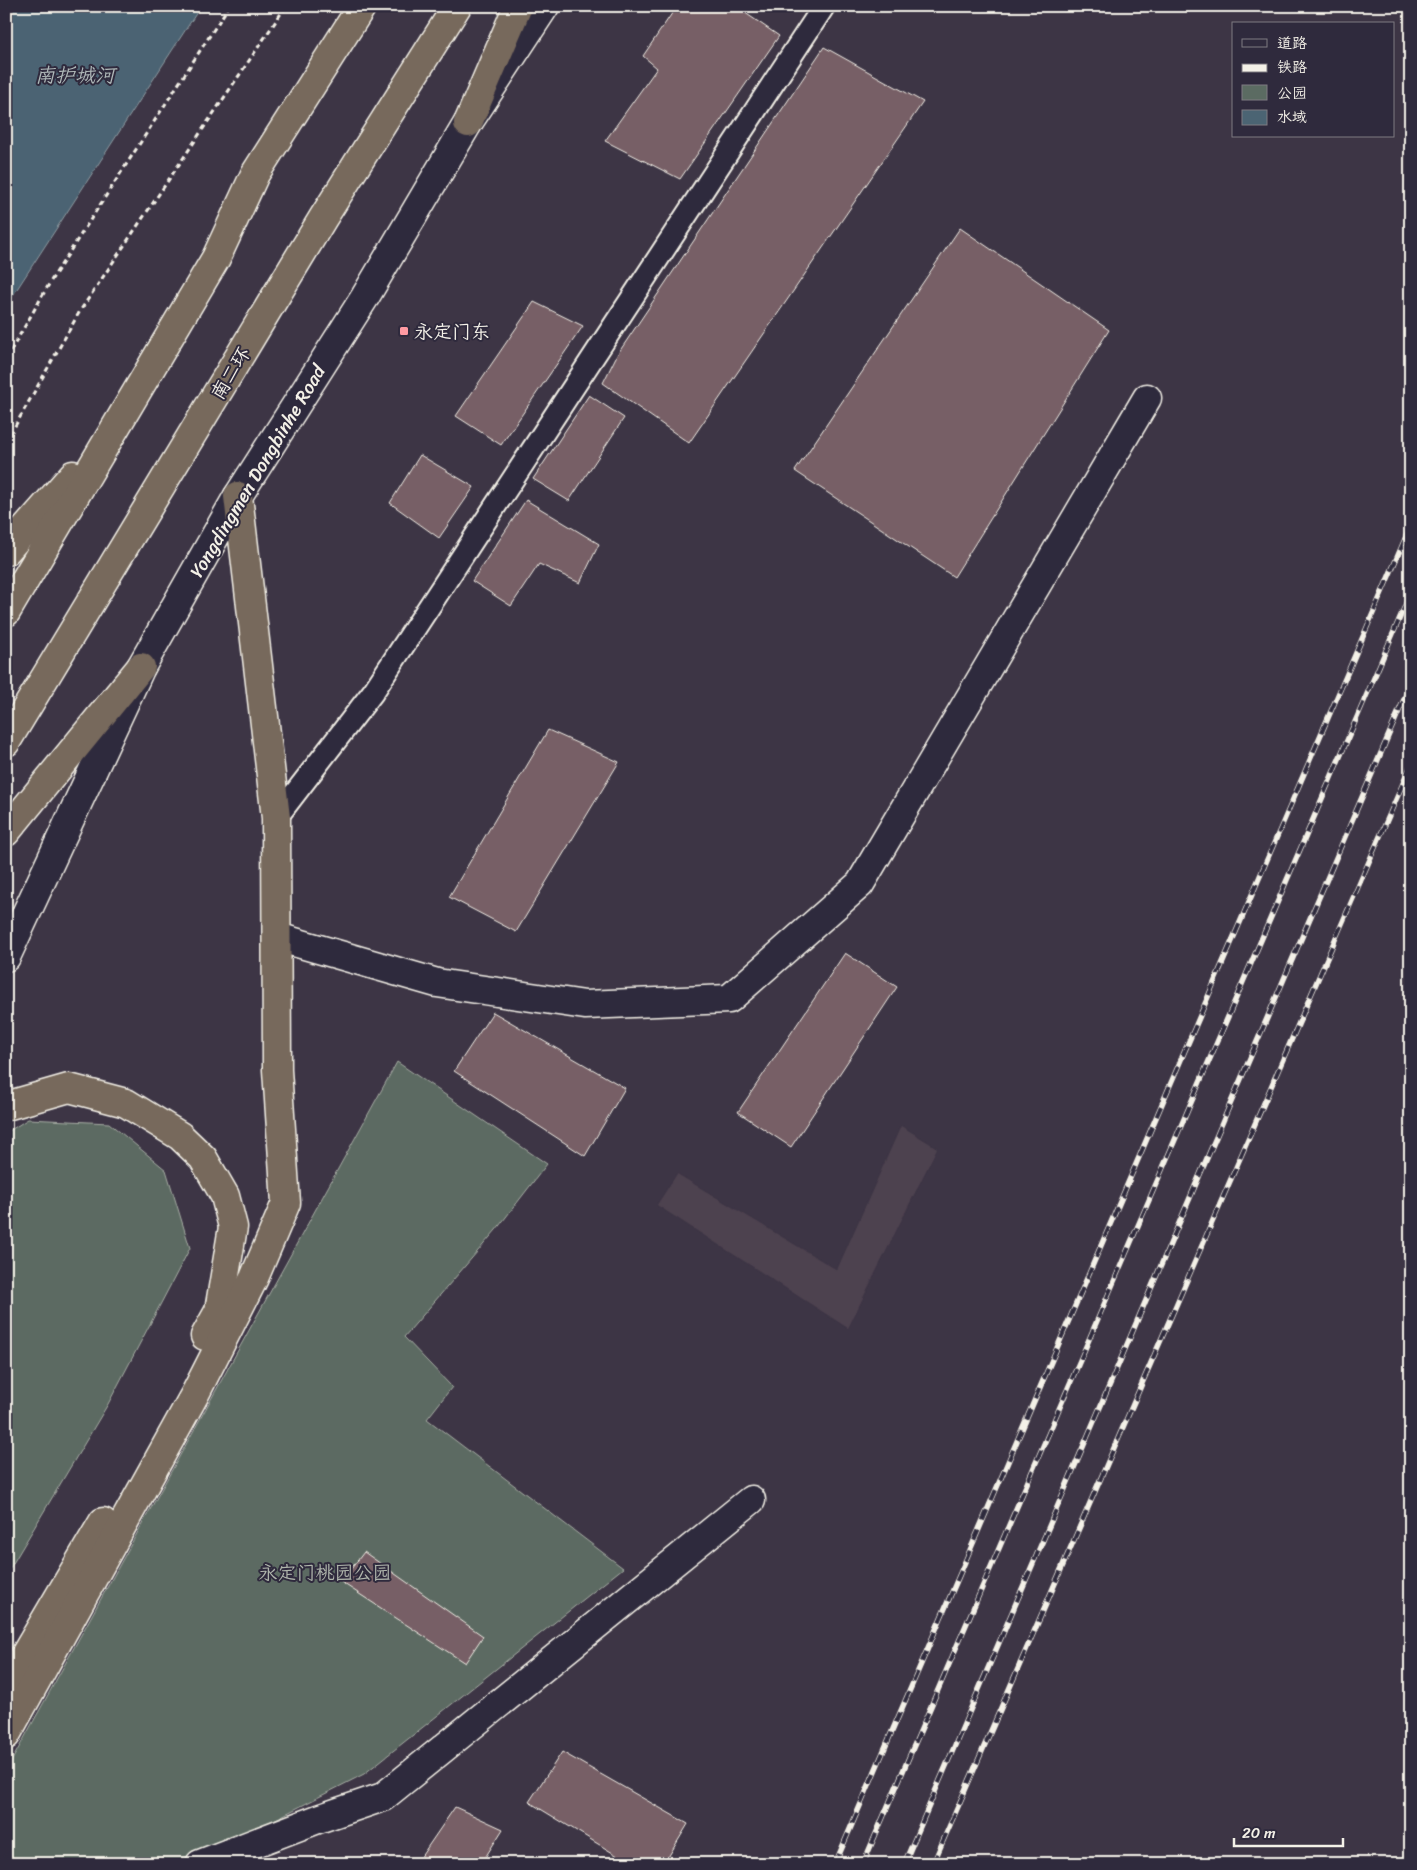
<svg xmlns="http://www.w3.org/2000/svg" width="1417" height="1870" font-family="Sriracha,'LXGW WenKai TC',sans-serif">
<rect width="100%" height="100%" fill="#3d3545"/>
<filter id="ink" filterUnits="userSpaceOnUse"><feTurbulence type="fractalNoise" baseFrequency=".02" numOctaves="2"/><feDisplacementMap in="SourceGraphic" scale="10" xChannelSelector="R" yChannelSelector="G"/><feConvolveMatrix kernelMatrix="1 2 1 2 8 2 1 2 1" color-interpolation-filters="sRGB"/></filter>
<g filter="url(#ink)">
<polygon fill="#4e424f" points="901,1126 937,1148 848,1328 657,1205 677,1174 837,1270"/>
<g fill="#5b6b62" stroke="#a8aea5">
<polygon points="397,1062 547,1164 496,1230 404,1337 452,1387 427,1419 623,1568 364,1774 187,1864 6,1864 6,1771"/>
<polygon points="28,1119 109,1123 166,1170 190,1248 108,1404 6,1575 6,1133"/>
</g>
<polygon fill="#4b6473" stroke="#8f9ca2" points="6,6 201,6 6,306"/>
<g fill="#775f66" stroke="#f4f1e8">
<polygon points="677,6 735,6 779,36 680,179 605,141 657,68 643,56"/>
<polygon points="824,47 923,102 689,443 603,383 617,355"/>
<polygon points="960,228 1109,330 954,577 795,471"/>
<polygon points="534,302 583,326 501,445 456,416"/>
<polygon points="589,395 624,418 569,501 533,479"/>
<polygon points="420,455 474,487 439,538 390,503"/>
<polygon points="526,500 599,544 580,583 539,564 511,606 472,581"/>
<polygon points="548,730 619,762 516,932 449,897"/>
<polygon points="845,953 897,987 791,1147 738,1112"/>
<polygon points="493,1012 625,1088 585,1156 454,1071"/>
<polygon points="364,1552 483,1636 465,1663 341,1582"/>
<polygon points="562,1752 688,1824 664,1864 631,1864 529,1802"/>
<polygon points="455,1807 503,1829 481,1864 416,1864"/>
</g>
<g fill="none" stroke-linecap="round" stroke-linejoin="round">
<g stroke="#f4f1e8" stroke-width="25">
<polyline id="lane" points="276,818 373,692 824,6"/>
</g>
<g stroke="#f4f1e8" stroke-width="31">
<g id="street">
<polyline points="277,937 437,983 585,1005 729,999 860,884 1147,398"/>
<polyline points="200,1864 318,1819 383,1797 751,1500"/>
</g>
</g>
<g stroke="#f4f1e8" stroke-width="31">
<polyline id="secondary" points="6,957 141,667 238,496 365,297 468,123 545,6"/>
</g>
<g stroke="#f4f1e8" stroke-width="31">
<g id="highway">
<polyline points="468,123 518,6"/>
<polyline points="6,551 73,475"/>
<polyline points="6,612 216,258 255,174 362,6"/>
<polyline points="6,742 323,218 457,6"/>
<polyline points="6,832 141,667"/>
<polyline points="6,1106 69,1088 126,1103 180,1136 203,1158 225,1196 233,1227 219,1311 205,1336"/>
<polyline points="6,1687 103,1522"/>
<polyline points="6,1735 195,1394 254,1278 286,1203 277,1070 276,818 238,496"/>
</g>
</g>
<g stroke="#f4f1e8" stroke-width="3" stroke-dasharray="5 4" stroke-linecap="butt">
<polyline points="6,359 52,279 229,6"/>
<polyline points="6,442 80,311 286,6"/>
</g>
<use href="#lane" stroke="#2f2a3d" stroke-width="21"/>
<use href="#street" stroke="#2f2a3d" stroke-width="28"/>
<use href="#secondary" stroke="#2f2a3d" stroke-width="28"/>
<use href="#highway" stroke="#77695c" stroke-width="28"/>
<g stroke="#f4f1e8" stroke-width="5.5">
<g id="rail">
<polyline points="835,1864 1411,525"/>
<polyline points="863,1864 1411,592"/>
<polyline points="904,1864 1411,683"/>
<polyline points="933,1864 1411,765"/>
</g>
</g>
<use href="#rail" stroke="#2f2a3d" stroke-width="4" stroke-dasharray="11" stroke-linecap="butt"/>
</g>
</g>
<rect fill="#ff9aa2" stroke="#2f2a3d" stroke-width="2" x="399" y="326" width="10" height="10" rx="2.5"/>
<g text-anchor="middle" stroke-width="4" stroke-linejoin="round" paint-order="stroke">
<g font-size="19" fill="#f4f1e8" stroke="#2f2a3d" text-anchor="start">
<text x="414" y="338">永定门东</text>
</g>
<g font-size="19" fill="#f4f1e8" stroke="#2f2a3d">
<text transform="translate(230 373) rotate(-59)" y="7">南二环</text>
<text transform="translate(257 471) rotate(-59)" y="7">Yongdingmen Dongbinhe Road</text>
</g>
<g font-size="19" fill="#afb5ac" stroke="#2f2a3d">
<text x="325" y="1579">永定门桃园公园</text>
</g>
<g font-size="20" font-style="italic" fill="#b0b9b9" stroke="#2f2a3d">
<text x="75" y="82">南护城河</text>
</g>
</g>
<rect width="1417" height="1870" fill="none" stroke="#2f2a3d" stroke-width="25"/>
<rect x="12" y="12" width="1392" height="1845" fill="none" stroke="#f4f1e8" stroke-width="2" filter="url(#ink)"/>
<rect x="1232" y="22" width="162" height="115" fill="#2f2a3d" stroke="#7e7a81"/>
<rect x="1242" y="39" width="25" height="8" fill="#2f2a3d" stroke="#7e7a81"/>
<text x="1277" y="48" font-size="15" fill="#f4f1e8">道路</text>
<rect x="1242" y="64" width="25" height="8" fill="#f4f1e8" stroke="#7e7a81"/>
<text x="1277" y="72" font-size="15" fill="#f4f1e8">铁路</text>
<rect x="1242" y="85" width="25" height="15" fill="#5b6b62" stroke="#7e7a81"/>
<text x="1277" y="98" font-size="15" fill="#f4f1e8">公园</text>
<rect x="1242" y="110" width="25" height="15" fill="#4b6473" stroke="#7e7a81"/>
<text x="1277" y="122" font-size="15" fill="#f4f1e8">水域</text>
<path d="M1234 1838v8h109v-8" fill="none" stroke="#f4f1e8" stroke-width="2.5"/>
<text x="1242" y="1838" font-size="15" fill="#f4f1e8" stroke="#2f2a3d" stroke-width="4" paint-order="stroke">20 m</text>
</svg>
